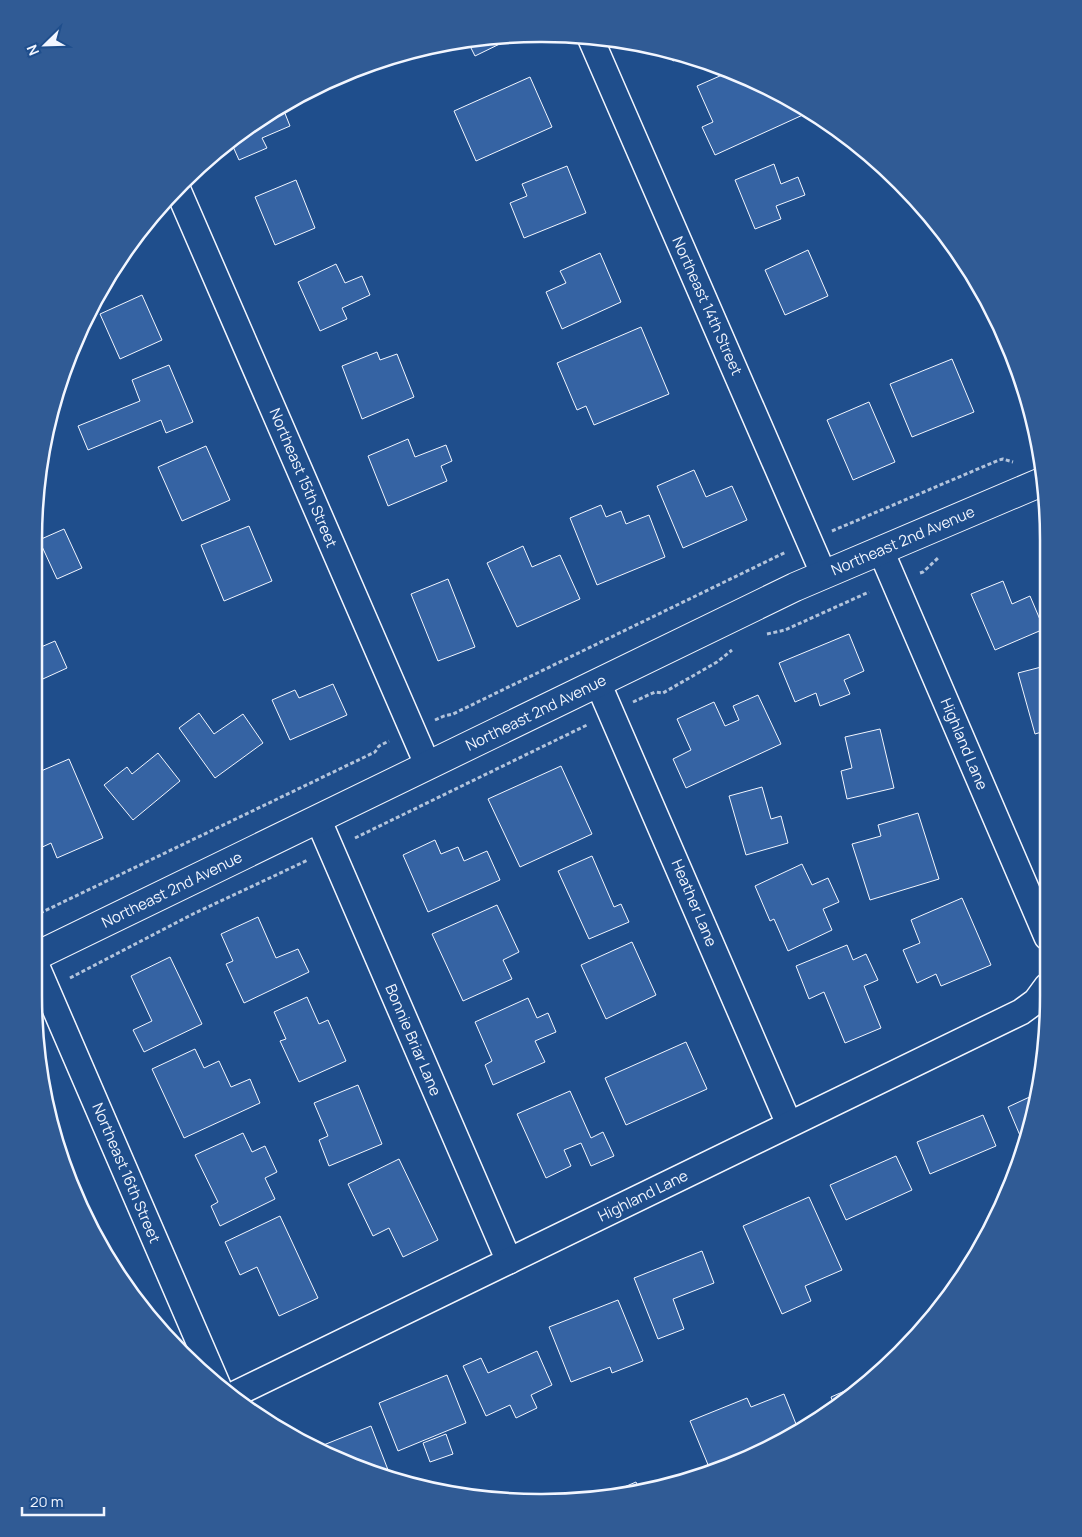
<svg xmlns="http://www.w3.org/2000/svg" width="1082" height="1537" font-family="Manrope,sans-serif">
<rect width="100%" height="100%" fill="#1f4e8c"/>
<g fill="#3563a3" stroke="#f2f6ff">
<polygon points="514,37 475,56 467,40 475,38"/>
<polygon points="668,50 672,51 684,56 673,61"/>
<polygon points="729,72 765,86 803,110 805,114 715,155 702,127 713,122 697,86"/>
<polygon points="530,77 552,127 476,161 454,111"/>
<polygon points="282,106 290,126 262,138 267,148 239,160 231,142"/>
<polygon points="774,164 781,184 798,177 805,195 776,206 781,219 755,229 735,180"/>
<polygon points="567,166 586,213 524,238 510,203 527,196 522,184"/>
<polygon points="296,180 315,228 275,245 255,197"/>
<polygon points="808,250 828,296 785,315 765,270"/>
<polygon points="600,253 621,302 562,329 546,292 566,283 560,271"/>
<polygon points="336,264 345,283 362,276 370,295 342,308 347,319 320,331 298,282"/>
<polygon points="142,295 162,340 120,359 100,314"/>
<polygon points="641,327 669,394 594,425 586,406 577,410 557,363"/>
<polygon points="377,352 380,360 397,354 414,397 362,419 342,366"/>
<polygon points="952,359 974,412 912,437 890,384"/>
<polygon points="169,365 193,422 166,433 161,420 88,450 78,426 140,401 132,380"/>
<polygon points="869,402 895,462 853,480 827,420"/>
<polygon points="408,439 415,457 446,445 452,461 441,466 447,481 388,506 368,456"/>
<polygon points="206,446 230,500 182,521 158,467"/>
<polygon points="694,470 706,497 732,486 747,520 683,548 657,486"/>
<polygon points="601,505 606,517 621,511 626,524 649,515 665,557 597,585 570,518"/>
<polygon points="249,526 272,581 224,601 201,545"/>
<polygon points="64,529 82,568 57,579 39,540"/>
<polygon points="523,546 532,567 560,555 580,599 517,627 487,563"/>
<polygon points="448,579 475,647 438,661 411,594"/>
<polygon points="1003,581 1012,604 1030,596 1044,629 995,650 971,594"/>
<polygon points="849,634 864,671 844,680 850,694 820,706 816,693 795,702 779,663"/>
<polygon points="55,641 67,668 34,683 34,650"/>
<polygon points="1045,666 1045,731 1035,734 1018,673"/>
<polygon points="333,684 347,715 290,740 272,700 295,690 299,698"/>
<polygon points="758,695 781,744 686,788 673,759 691,750 677,719 714,702 725,726 739,720 733,706"/>
<polygon points="199,713 214,734 243,714 263,743 215,778 179,728"/>
<polygon points="880,729 894,788 847,799 841,771 852,768 845,737"/>
<polygon points="158,753 180,781 133,820 104,785 127,767 132,774"/>
<polygon points="69,759 103,838 57,858 51,843 36,850 34,846 34,774"/>
<polygon points="561,766 592,834 520,867 488,799"/>
<polygon points="762,787 771,819 781,816 788,843 746,855 729,796"/>
<polygon points="918,813 939,879 870,900 852,844 881,836 878,825"/>
<polygon points="435,840 441,854 458,847 464,861 487,851 500,880 428,912 403,855"/>
<polygon points="592,856 614,907 621,904 629,922 589,939 558,871"/>
<polygon points="802,864 812,885 828,878 839,902 823,909 832,930 788,951 774,919 770,921 755,886"/>
<polygon points="962,898 991,965 941,986 936,974 917,983 903,950 920,943 911,920"/>
<polygon points="497,905 519,952 503,960 512,979 463,1001 432,934"/>
<polygon points="258,917 276,958 298,949 309,972 244,1003 226,964 233,961 221,934"/>
<polygon points="632,942 656,995 606,1019 581,965"/>
<polygon points="847,945 853,960 866,954 878,980 864,986 881,1028 845,1043 824,992 809,999 796,966"/>
<polygon points="170,957 202,1024 144,1052 133,1030 152,1021 131,976"/>
<polygon points="307,997 319,1024 328,1020 346,1061 299,1082 280,1041 286,1039 274,1012"/>
<polygon points="528,998 537,1018 548,1013 556,1032 535,1041 545,1062 493,1085 485,1065 492,1061 475,1022"/>
<polygon points="686,1042 707,1089 626,1125 605,1078"/>
<polygon points="195,1049 204,1068 219,1061 231,1087 250,1079 260,1103 184,1138 152,1069"/>
<polygon points="358,1085 382,1144 329,1166 319,1140 328,1136 314,1103"/>
<polygon points="570,1091 591,1138 603,1132 614,1156 591,1166 581,1143 564,1150 571,1166 546,1178 517,1114"/>
<polygon points="1036,1094 1031,1127 1024,1145 1008,1107"/>
<polygon points="983,1115 996,1146 930,1174 917,1142"/>
<polygon points="243,1133 252,1152 265,1146 277,1172 265,1178 275,1199 220,1226 211,1206 218,1202 195,1155"/>
<polygon points="896,1156 912,1190 846,1220 830,1185"/>
<polygon points="399,1159 438,1240 403,1257 389,1228 373,1236 348,1184"/>
<polygon points="809,1197 842,1270 805,1286 811,1301 782,1314 743,1226"/>
<polygon points="280,1216 318,1298 279,1316 257,1267 240,1275 225,1242"/>
<polygon points="702,1251 714,1283 673,1299 684,1329 658,1339 634,1278"/>
<polygon points="618,1300 643,1361 612,1373 610,1367 571,1382 549,1327"/>
<polygon points="537,1351 552,1385 531,1395 537,1408 516,1418 510,1405 486,1416 463,1366 481,1358 488,1373"/>
<polygon points="447,1375 466,1423 398,1451 379,1403"/>
<polygon points="863,1383 864,1385 834,1405 831,1397"/>
<polygon points="784,1394 798,1429 765,1451 711,1472 690,1421 747,1398 751,1407"/>
<polygon points="371,1426 390,1475 388,1476 347,1465 316,1448"/>
<polygon points="446,1434 453,1454 430,1462 423,1443"/>
<polygon points="636,1482 641,1492 612,1498 610,1493"/>
</g>
<g fill="none" stroke-linecap="round" stroke-linejoin="round">
<g stroke="#f2f6ff" stroke-width="28">
<g id="minor">
<polyline points="590,37 824,575"/>
<polyline points="178,190 428,766"/>
<polyline points="881,551 1047,937"/>
<polyline points="598,683 789,1124"/>
<polyline points="318,819 509,1261"/>
<polyline points="34,960 218,1386"/>
<polyline points="231,1396 1021,1012 1036,1001 1047,986"/>
</g>
</g>
<g stroke="#f2f6ff" stroke-width="30">
<polyline id="tertiary" points="34,957 795,587 1044,481"/>
</g>
<g stroke="#b3c4dc" stroke-width="3" stroke-dasharray="4 2.5" stroke-linecap="butt">
<polyline points="832,531 999,460 1003,459 1013,462"/>
<polyline points="920,573 923,572 938,558"/>
<polyline points="767,634 785,630 869,592"/>
<polyline points="633,702 655,692 663,693 717,662 732,650"/>
<polyline points="435,720 444,716 453,714 786,552"/>
<polyline points="355,838 587,725"/>
<polyline points="34,916 375,752 379,746 389,741"/>
<polyline points="70,978 193,914 308,860"/>
</g>
<use href="#minor" stroke="#1f4e8c" stroke-width="25"/>
<use href="#tertiary" stroke="#1f4e8c" stroke-width="28"/>
</g>
<g text-anchor="middle" stroke-width="4" stroke-linejoin="round" paint-order="stroke">
<g font-size="15" fill="#f2f6ff" stroke="#1f4e8c">
<text transform="translate(707 306) rotate(66)" y="5">Northeast 14th Street</text>
<text transform="translate(303 478) rotate(67)" y="5">Northeast 15th Street</text>
<text transform="translate(903 541) rotate(-23)" y="5">Northeast 2nd Avenue</text>
<text transform="translate(536 713) rotate(-26)" y="5">Northeast 2nd Avenue</text>
<text transform="translate(964 744) rotate(67)" y="5">Highland Lane</text>
<text transform="translate(172 890) rotate(-26)" y="5">Northeast 2nd Avenue</text>
<text transform="translate(694 903) rotate(67)" y="5">Heather Lane</text>
<text transform="translate(413 1040) rotate(67)" y="5">Bonnie Briar Lane</text>
<text transform="translate(126 1173) rotate(67)" y="5">Northeast 16th Street</text>
<text transform="translate(643 1196) rotate(-26)" y="5">Highland Lane</text>
</g>
</g>
<path d="M0 0H1082V1537H0ZM540 42H542A498 498 0 0 1 1040 540V996A498 498 0 0 1 542 1494H540A498 498 0 0 1 42 996V540A498 498 0 0 1 540 42Z" fill="#305b95" fill-rule="evenodd"/>
<path fill="none" stroke="#f2f6ff" stroke-width="2.5" d="M540 42H542A498 498 0 0 1 1040 540V996A498 498 0 0 1 542 1494H540A498 498 0 0 1 42 996V540A498 498 0 0 1 540 42Z"/>
<g transform="translate(45 45) rotate(247)" stroke="#1f4e8c" stroke-width="4" paint-order="stroke">
<path d="M0-4L9 19L0 12L-9 19Z" fill="#f2f6ff"/>
<text y="-8" font-size="14" font-weight="bold" text-anchor="middle" fill="#f2f6ff">N</text>
</g>
<path d="M22 1507v8h82v-8" fill="none" stroke="#f2f6ff" stroke-width="2.5"/>
<text x="30" y="1507" font-size="15" fill="#f2f6ff" stroke="#1f4e8c" stroke-width="4" paint-order="stroke">20 m</text>
</svg>
